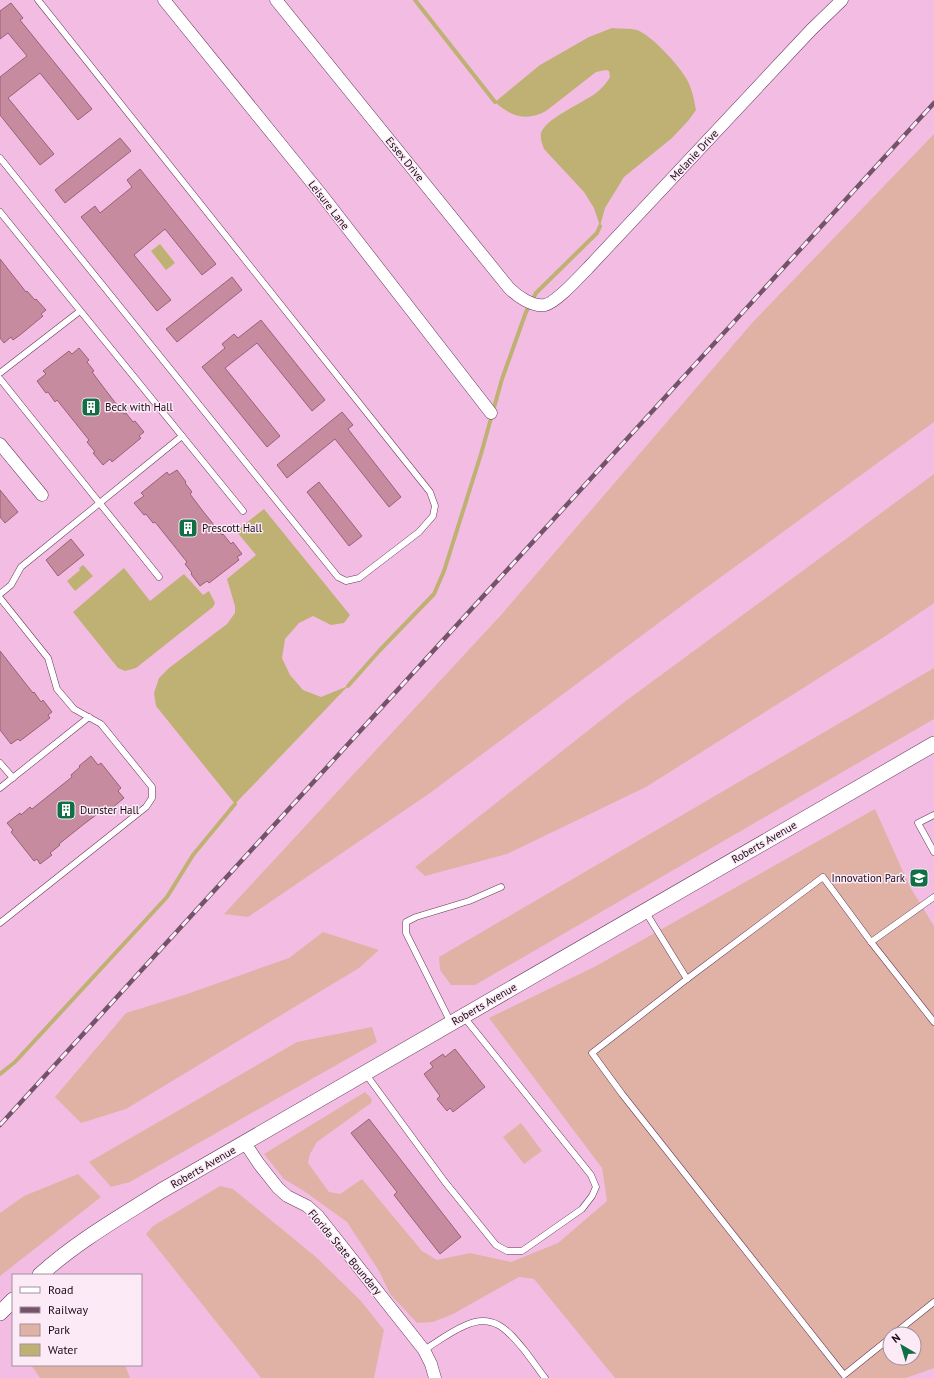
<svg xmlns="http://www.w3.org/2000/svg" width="934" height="1378" font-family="'PT Sans',sans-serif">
<rect width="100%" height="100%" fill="#f3bde3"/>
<g fill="#dfb2a5" fill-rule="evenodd">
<polygon points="934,134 934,422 699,593 430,793 248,917 224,914 501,615 752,323"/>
<polygon points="934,474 934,603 884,637 646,787 507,854 425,876 415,867 623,703"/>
<polygon points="934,668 934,719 475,985 451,985 440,970 439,957"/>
<path d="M875,809L910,887L934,926V1368L906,1378H615L534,1279L519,1277L453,1314L433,1322L417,1323L390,1294L379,1271L347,1222L304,1191L284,1179L264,1154L365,1092L372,1099L371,1103L317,1142L310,1154L308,1163L329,1192L340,1194L362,1179L422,1251L437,1260L470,1253L511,1262L558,1243L607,1201L602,1168L489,1018L596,966ZM890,1334H914V1358H890Z"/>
<polygon points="323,932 379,950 359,968 126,1109 81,1123 55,1097 126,1013 184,995 289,958"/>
<polygon points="372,1027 377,1042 130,1182 111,1187 89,1162 297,1042"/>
<polygon points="521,1123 542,1151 524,1164 503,1137"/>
<polygon points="78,1174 101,1197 0,1276 0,1213 24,1196"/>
<polygon points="220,1186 233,1189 316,1257 361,1301 384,1330 374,1378 261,1378 146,1234 153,1226"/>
<polygon points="31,1365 125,1365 130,1378 40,1378"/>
</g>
<g fill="#beb173">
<path d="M612,28C619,29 630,28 637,30C652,36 677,63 686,78C692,88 694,99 696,110L688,121L672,138L624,177L605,208L600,226L594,208L584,192L544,149C542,144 540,138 541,133C546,118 583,103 596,93C602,88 606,84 610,77L609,71L606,70L596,72L546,111C527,122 510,116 495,102L540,65L589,37Z"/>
<polygon points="160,244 175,263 166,270 151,251"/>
<polygon points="264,509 350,615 344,623 331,625 313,616 299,623 285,639 282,658 290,675 303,690 321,697 348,686 235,804 156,706 154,693 159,678 169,668 227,624 235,613 235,606 227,579 256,555 236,531"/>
<polygon points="83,565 93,576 75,591 67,581 80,570 79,568"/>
<polygon points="124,568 150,601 184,574 203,595 209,591 215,603 213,607 136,668 125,671 118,668 73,612"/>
</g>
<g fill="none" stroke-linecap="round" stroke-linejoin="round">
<g stroke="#beb173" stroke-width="4">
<polyline points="415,0 495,102"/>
<polyline points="348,686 380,650 434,594 444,571 481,454 502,379 526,312 536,293 597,233 600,226"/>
<polyline points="0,1074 15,1062 167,897 193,855 235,804"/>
</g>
</g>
<g fill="#c78b9f" stroke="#9a6175">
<polygon points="11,3 23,18 20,20 92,109 78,120 40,73 8,98 54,154 40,165 0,115 0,77 27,56 8,33 0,39 0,11"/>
<polygon points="120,138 131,151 65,203 55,190"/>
<polygon points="140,169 216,264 202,275 165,229 134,255 171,300 157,311 81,217 95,206 100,213 132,187 127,180"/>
<polygon points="0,259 26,292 27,291 35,300 36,299 46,310 41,314 43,316 20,335 13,340 11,337 4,343 0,338"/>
<polygon points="232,277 242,290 177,342 166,329"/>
<polygon points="261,320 325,400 312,411 257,343 225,368 280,436 267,447 202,367 225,348 222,344 234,334 238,338"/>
<polygon points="79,348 89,360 87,362 94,371 92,372 104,388 124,414 126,413 133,422 135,421 144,432 139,436 141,438 112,462 110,459 103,465 93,453 95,452 87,442 89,440 57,400 55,402 48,392 46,393 37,381 46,374 43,371 69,351 72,354"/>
<polygon points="342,412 353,425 348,429 401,497 389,507 335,439 287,478 277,465"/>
<polygon points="177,470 186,482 185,483 192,492 190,494 202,510 222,535 223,534 231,544 233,542 242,554 237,557 239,560 209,583 207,581 200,586 191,574 192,573 185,564 187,562 155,522 153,523 146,514 144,515 134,503 144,496 141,493 167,472 169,475"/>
<polygon points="319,482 362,536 349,546 307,492"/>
<polygon points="0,490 18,512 5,523 0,517"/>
<polygon points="71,539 84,555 58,576 46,560"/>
<polygon points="0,651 33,693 34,692 41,702 43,700 52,712 48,715 50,718 20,741 18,739 11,744 0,730"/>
<polygon points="91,756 98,765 101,763 121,788 118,791 124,798 112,808 111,806 102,814 100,812 84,824 59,844 60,845 50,853 52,855 40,864 37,859 34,861 11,832 13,830 7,823 20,813 21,815 30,807 32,809 72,777 71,775 80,767 79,766"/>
<polygon points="455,1049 485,1087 453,1112 450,1108 447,1111 437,1099 440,1096 424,1074 433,1067 430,1063 443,1054 445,1057"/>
<polygon points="369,1119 461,1237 440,1254 394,1195 397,1192 351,1133"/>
</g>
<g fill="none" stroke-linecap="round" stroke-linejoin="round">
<g stroke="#65395a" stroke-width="7">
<g id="service">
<polyline points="0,158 338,577 346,581 359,578 419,532 433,516 435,506 430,492 38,0"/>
<polyline points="0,212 243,511"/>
<polyline points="0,373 80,311"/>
<polyline points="0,379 159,577"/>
<polyline points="0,594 11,585 21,567 182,436"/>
<polyline points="0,598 48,658 57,689 74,709 101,724 152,787 152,798 146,807 0,923"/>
<polyline points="0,763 13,778"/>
<polyline points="0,788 89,717"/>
<polyline points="934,815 918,823 934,852"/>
<polyline points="645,911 687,979"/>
<polyline points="871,942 934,897"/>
<polyline points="451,1023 406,933 406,922 416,917 469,901 501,887"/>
<polyline points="365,1073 445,1182 496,1245 507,1251 522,1251 582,1209 592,1196 596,1187 591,1175 464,1017"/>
<polyline points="894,1334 934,1302"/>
<polyline points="890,1338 844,1375 622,1094 592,1053 687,979 823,877 871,942 934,1022"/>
<path d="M424,1350C437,1342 450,1332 464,1326C493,1312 508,1330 525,1351C532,1360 538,1369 545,1378"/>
</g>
</g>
<g stroke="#65395a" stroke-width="13">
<g id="minor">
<polyline points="164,0 321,194 491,413"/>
<path d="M276,0L509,288C517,296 532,307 545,305C557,302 579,277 588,268L811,30L842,0"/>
<polyline points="0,444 42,495"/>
<polyline points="245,1143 259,1164 278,1188 287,1196 307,1206 318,1216 424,1350 431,1364 435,1378"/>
</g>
</g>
<g stroke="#65395a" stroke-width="16">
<g id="tertiary">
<path d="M40,1275C76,1242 120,1217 161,1191L934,744"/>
<polyline points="0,1313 13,1300"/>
</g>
</g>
<use href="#service" stroke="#fff" stroke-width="6"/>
<use href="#minor" stroke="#fff" stroke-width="12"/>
<use href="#tertiary" stroke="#fff" stroke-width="15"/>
<g stroke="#73536a" stroke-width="4.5">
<polyline id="rail" points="0,1125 934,103"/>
</g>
<use href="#rail" stroke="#fcebf7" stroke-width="3" stroke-dasharray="9" stroke-linecap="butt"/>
</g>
<defs>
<g id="building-square" transform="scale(1)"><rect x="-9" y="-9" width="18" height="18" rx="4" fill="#106f45" stroke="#fcebf7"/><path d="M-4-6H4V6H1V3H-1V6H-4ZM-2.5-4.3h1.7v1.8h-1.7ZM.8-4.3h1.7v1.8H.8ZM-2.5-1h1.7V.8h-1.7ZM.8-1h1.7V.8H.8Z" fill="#fff"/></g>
<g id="university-square" transform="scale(1)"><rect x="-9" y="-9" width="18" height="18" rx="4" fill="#106f45" stroke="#fcebf7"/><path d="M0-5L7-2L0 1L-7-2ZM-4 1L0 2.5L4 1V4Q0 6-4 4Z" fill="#fff"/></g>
</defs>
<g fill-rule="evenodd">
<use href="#building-square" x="91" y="407"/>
<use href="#building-square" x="188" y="528"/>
<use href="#building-square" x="66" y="810"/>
<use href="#university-square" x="919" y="878"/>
</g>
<g text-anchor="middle" stroke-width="3" stroke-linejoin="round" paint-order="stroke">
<g font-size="11" fill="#1b0a17" stroke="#fcebf7">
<text transform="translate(694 155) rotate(-47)" y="4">Melanie Drive</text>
<text transform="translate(405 159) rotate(51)" y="4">Essex Drive</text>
<text transform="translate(329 205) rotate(52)" y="4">Leisure Lane</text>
<text transform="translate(764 842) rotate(-30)" y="4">Roberts Avenue</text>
<text transform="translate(484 1004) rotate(-30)" y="4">Roberts Avenue</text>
<text transform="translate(203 1167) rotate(-30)" y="4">Roberts Avenue</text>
<text transform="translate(345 1252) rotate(50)" y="4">Florida State Boundary</text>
</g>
<g font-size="11" fill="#1b0a17" stroke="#fcebf7" text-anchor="start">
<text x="105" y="411">Beck with Hall</text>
<text x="202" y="532">Prescott Hall</text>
<text x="80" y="814">Dunster Hall</text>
<text x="905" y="882" text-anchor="end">Innovation Park</text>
</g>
</g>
<rect x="12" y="1274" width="130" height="92" fill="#fcebf7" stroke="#a2919d"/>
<rect x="20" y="1287" width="20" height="6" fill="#ffffff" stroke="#a2919d"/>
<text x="48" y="1294" font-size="12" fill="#1b0a17">Road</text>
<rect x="20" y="1307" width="20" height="6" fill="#73536a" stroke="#a2919d"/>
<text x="48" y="1314" font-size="12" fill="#1b0a17">Railway</text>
<rect x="20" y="1324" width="20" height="12" fill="#dfb2a5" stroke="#a2919d"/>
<text x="48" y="1334" font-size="12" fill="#1b0a17">Park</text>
<rect x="20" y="1344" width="20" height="12" fill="#beb173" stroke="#a2919d"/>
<text x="48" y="1354" font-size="12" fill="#1b0a17">Water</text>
<g transform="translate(902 1346) rotate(322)"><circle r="19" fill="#fcebf7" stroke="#a2919d"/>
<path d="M0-3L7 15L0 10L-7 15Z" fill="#106f45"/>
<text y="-6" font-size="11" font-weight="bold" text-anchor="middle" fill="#1b0a17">N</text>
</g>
</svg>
